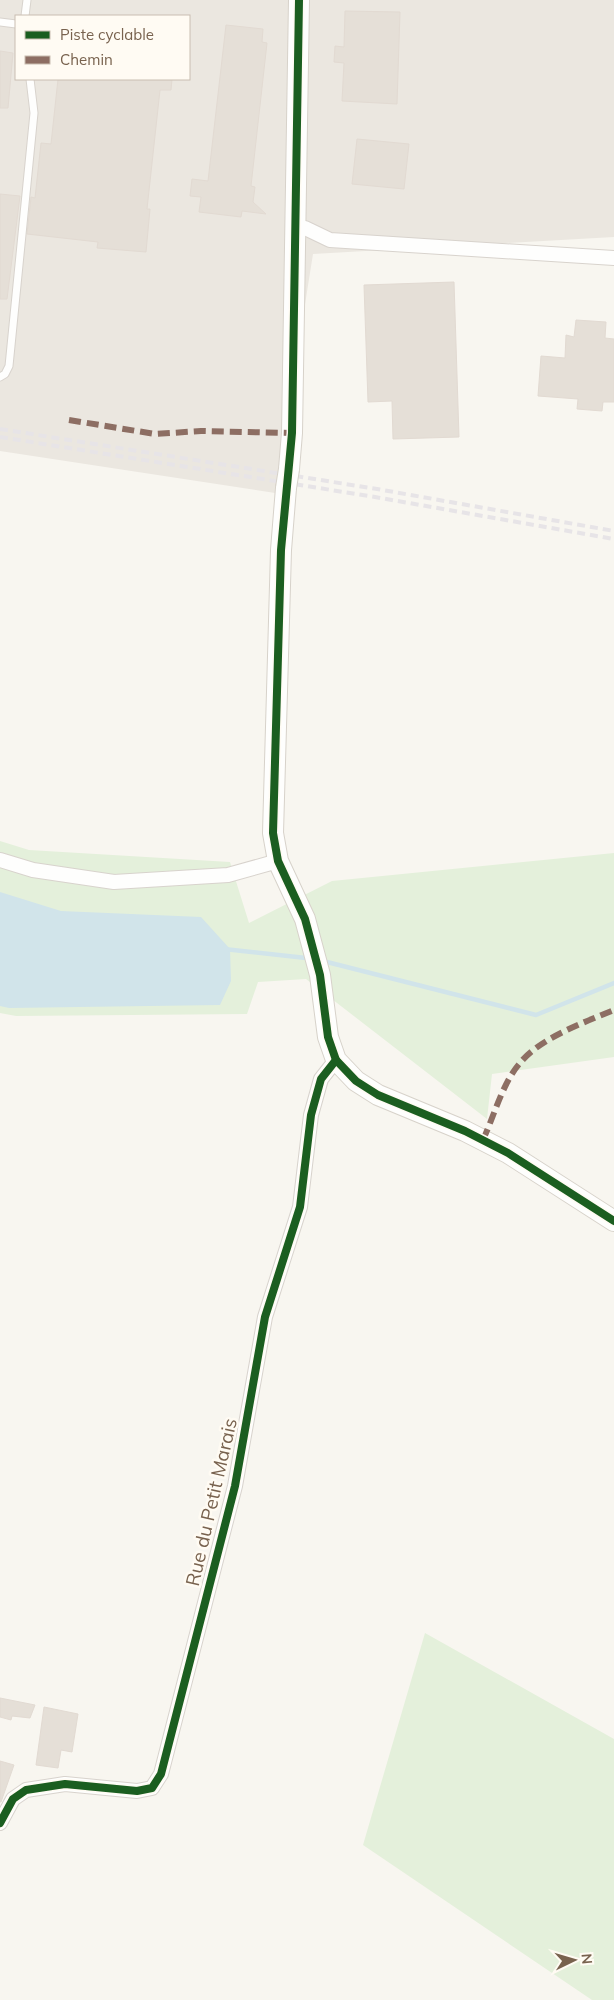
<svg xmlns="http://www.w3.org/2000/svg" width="614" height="2000" font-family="Mulish,sans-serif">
<rect width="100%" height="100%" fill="#f8f6f0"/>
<path fill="#ebe7e0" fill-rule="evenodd" d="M0,0H614V237L313,254L275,493L0,451ZM16,16H189V79H16Z"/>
<g fill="#e4f0db">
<polygon points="0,841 29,850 230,862 249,923 332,881 614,853 614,1057 492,1074 487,1119 306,979 258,982 247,1014 16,1016 0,1013"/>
<polygon points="425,1633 614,1739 614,2000 592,2000 363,1845"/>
</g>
<polygon fill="#d1e4ea" points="0,892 61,911 201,917 230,949 231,981 220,1005 9,1008 0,1006"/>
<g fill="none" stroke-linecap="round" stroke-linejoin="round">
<g stroke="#d1e4ea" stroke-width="4.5">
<polyline points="224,949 306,958"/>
<polyline points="323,961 536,1015 614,983"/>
</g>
</g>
<g fill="#e5dfd7" stroke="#e2dad2">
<polygon points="345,11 400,12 397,104 342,101 344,63 334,62 335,46 344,47"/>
<polygon points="226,25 263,29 262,42 267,43 251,186 255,187 253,202 266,214 242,211 241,217 199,212 201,197 190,196 192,179 208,181"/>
<polygon points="0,51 13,53 8,108 0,108"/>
<polygon points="58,79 172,79 171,90 160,90 147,209 150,209 146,252 97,248 98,242 27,234 31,197 35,198 41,143 51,144"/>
<polygon points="357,139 409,144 404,189 352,184"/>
<polygon points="0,194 20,196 7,299 0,299"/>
<polygon points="454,282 459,437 393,439 392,401 368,402 364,285"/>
<polygon points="576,320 606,322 605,338 614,339 614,402 603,402 602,411 577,409 578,399 538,396 541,356 565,358 566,335 574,337"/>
<polygon points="0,1698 35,1705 30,1718 12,1716 11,1720 0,1717"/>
<polygon points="44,1707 78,1714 72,1752 61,1750 58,1768 36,1765"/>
<polygon points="0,1761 14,1765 1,1802 0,1802"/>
</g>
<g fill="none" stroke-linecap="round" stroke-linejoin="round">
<g stroke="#d8d3cd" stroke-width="9">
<g id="lane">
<polyline points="25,16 27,0"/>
<polyline points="0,22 16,24"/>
<polyline points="0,377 5,374 9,366 34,113 30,79"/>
</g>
</g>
<g stroke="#d8d3cd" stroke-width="16">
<g id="street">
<polyline points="295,226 305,228 330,240 614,258"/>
<polyline points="0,860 33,870 114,882 228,875 278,861"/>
<polyline points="0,1823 13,1799 26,1790 65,1784 137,1791 152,1788 161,1774 235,1486 265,1317 300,1207 311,1115 321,1079 336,1060"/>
</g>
</g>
<g stroke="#d7d2ca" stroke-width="22">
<g id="secondary">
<polyline points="289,469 292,433 299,0"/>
<polyline points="286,488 281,550 273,833 278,861 305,919 320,975 328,1037 336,1060 356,1081 378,1095 465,1131 508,1153 614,1221"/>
</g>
</g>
<use href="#lane" stroke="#fefefd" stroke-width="7"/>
<use href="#street" stroke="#fefefd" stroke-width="14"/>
<use href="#secondary" stroke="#fefefd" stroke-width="20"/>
<g stroke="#e7e4e7" stroke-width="4" stroke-dasharray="8 5" stroke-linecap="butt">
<polyline points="0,429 377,489 614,531"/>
<polyline points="0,437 375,497 614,539"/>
</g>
<g stroke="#d7d2ca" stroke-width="22" stroke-linecap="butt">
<polyline id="secondary-bridge" points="286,488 289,469"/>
</g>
<use href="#secondary-bridge" stroke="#fefefd" stroke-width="20"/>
<g stroke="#8d6e63" stroke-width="6" stroke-dasharray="12 6" stroke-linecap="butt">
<polyline points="69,420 155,434 201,431 292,433"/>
<path d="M483,1140C494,1116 503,1082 520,1063C540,1038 585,1022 614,1010"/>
</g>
<g stroke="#fffbf3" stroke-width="11">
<g id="cycleway">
<polyline points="299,0 292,433 281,550 273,833 278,861 305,919 320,975 328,1037 336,1060 356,1081 378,1095 465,1131 508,1153 614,1221"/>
<polyline points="0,1823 13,1799 26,1790 65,1784 137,1791 152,1788 161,1774 235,1486 265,1317 300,1207 311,1115 321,1079 336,1060"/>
</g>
</g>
<use href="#cycleway" stroke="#1b5e20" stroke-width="8"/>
</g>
<g text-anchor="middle" stroke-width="5" stroke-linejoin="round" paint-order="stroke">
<g font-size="19" fill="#78624e" stroke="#fffbf3">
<text transform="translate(211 1502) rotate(-77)" y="7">Rue du Petit Marais</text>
</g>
</g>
<rect x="15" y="15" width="175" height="65" fill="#fffbf3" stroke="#c9beb1"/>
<rect x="25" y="31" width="25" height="8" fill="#1b5e20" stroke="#c9beb1"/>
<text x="60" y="40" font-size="15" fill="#78624e">Piste cyclable</text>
<rect x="25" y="56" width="25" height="8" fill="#8d6e63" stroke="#c9beb1"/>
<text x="60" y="65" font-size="15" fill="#78624e">Chemin</text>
<g transform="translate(574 1960) rotate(85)" stroke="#fffbf3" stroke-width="4" paint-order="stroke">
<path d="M0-4L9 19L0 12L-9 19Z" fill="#78624e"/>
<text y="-8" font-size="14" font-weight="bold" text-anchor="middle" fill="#78624e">N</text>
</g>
</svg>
